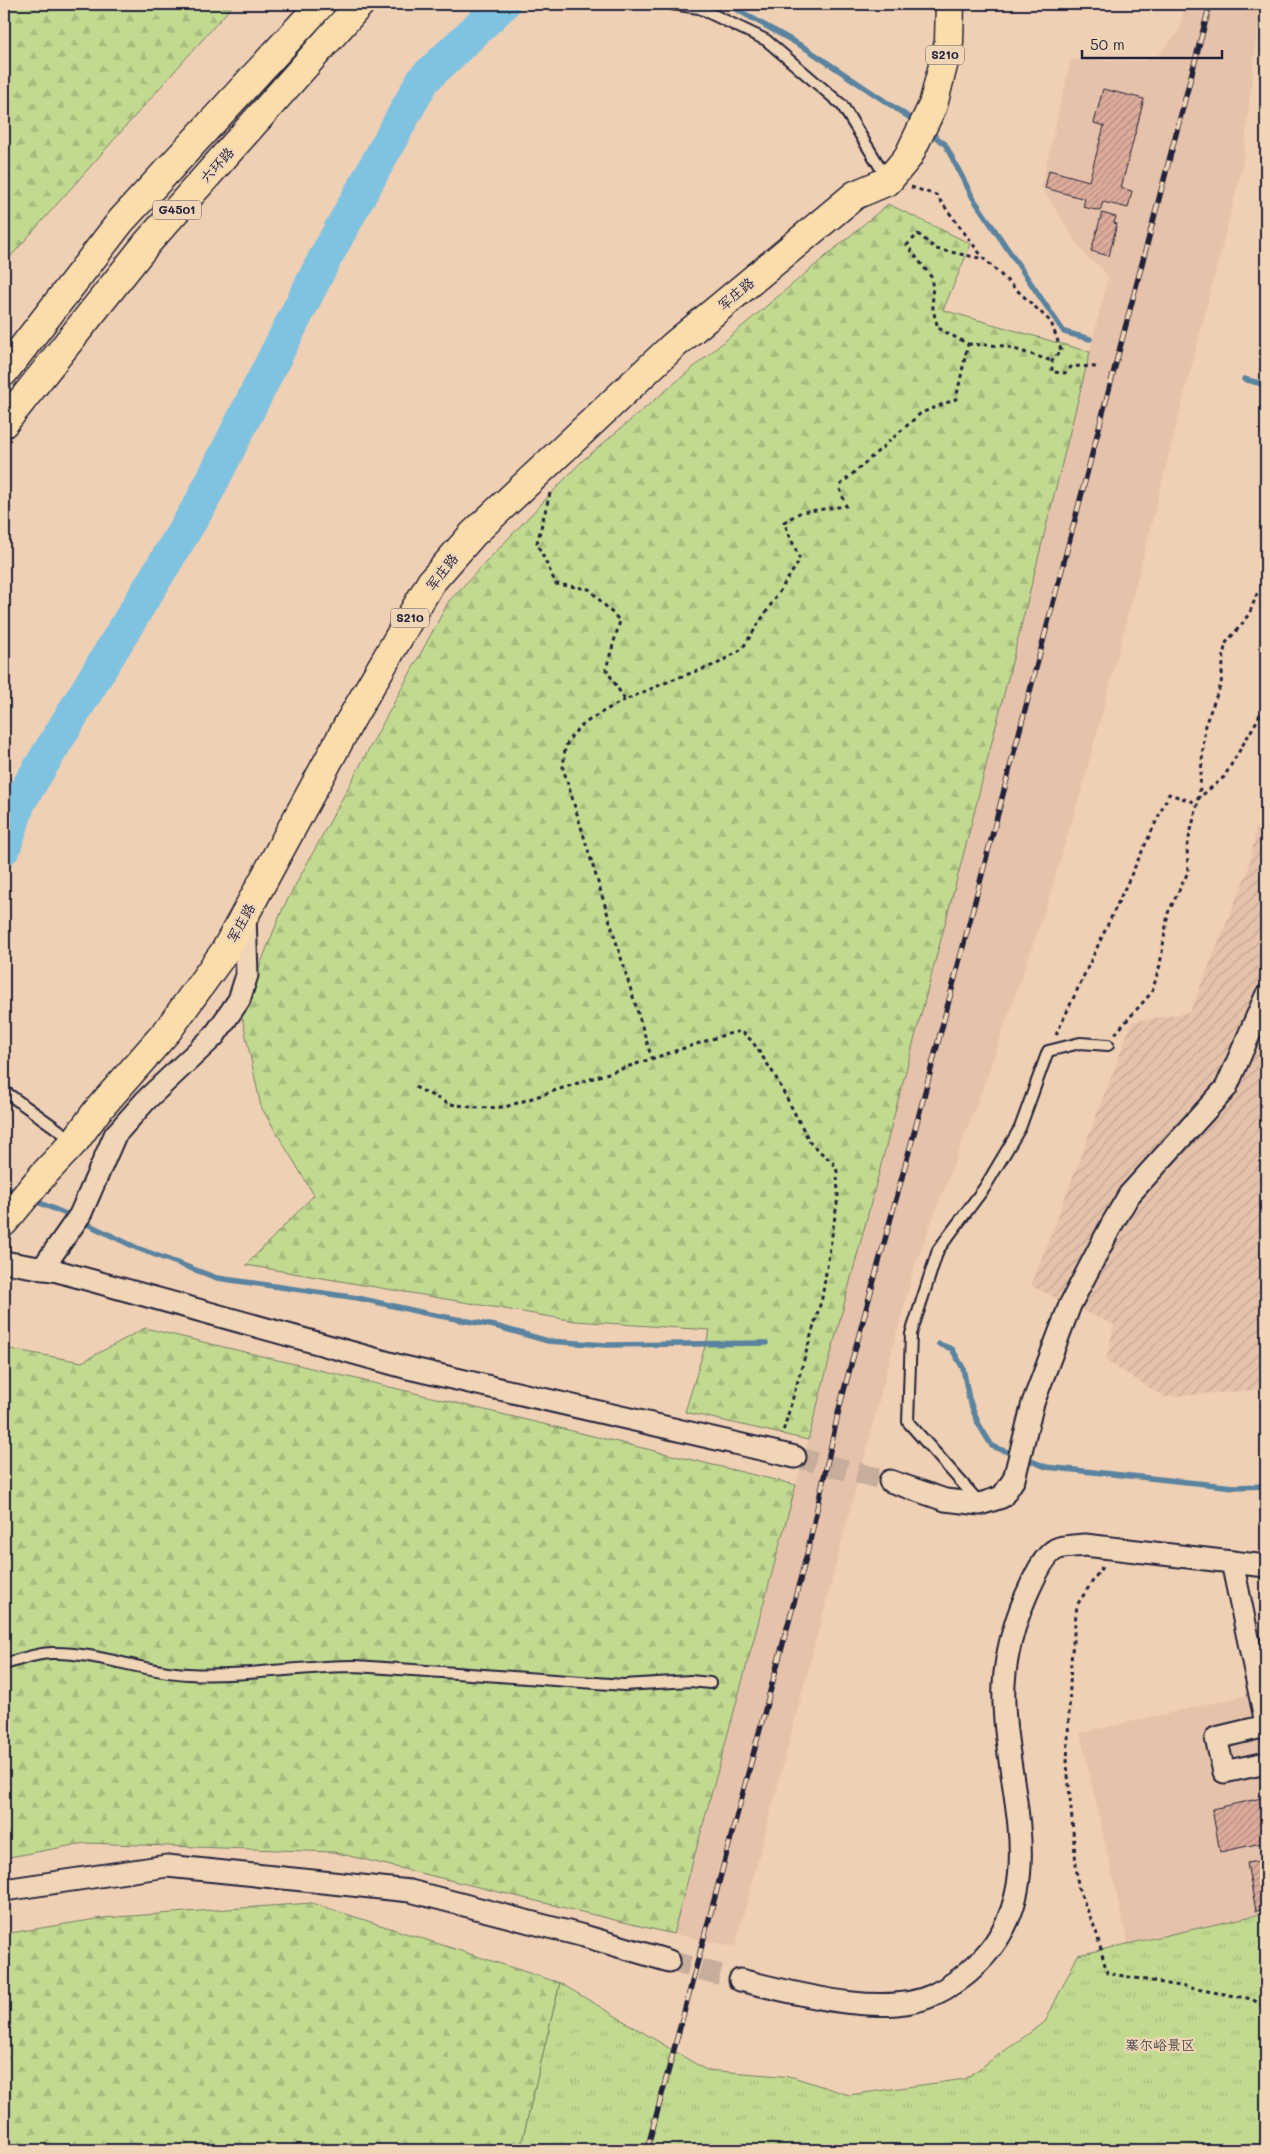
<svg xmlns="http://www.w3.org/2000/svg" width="1270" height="2154" font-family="Mali,'LXGW WenKai TC',sans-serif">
<defs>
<pattern id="industrial-furrows" width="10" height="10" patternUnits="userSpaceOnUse" patternTransform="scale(1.25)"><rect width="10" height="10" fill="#e6c2aa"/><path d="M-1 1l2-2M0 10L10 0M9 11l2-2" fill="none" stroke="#c5a693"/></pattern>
<pattern id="forest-firs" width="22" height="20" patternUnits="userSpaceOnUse" patternTransform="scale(1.25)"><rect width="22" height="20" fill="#c2da90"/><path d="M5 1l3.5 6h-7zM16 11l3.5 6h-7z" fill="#a6bb7d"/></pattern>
<pattern id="park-tufts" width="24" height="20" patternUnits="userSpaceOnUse" patternTransform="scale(1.25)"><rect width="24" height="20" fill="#c2da90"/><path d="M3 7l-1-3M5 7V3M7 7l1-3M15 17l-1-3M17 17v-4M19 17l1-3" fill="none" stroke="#a6bb7d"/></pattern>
<pattern id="building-hatch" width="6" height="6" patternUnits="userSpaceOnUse" patternTransform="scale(1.25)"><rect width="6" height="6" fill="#ddac9b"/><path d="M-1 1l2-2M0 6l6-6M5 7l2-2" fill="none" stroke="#b38c80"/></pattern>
</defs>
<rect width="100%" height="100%" fill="#f0d0b4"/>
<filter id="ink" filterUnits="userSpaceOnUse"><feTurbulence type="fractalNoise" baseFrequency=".02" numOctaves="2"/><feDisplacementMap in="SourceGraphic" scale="10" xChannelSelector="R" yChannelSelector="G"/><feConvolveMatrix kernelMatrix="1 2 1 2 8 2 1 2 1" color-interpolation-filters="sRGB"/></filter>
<g filter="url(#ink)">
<g fill="#e6c2aa">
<polygon points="1185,4 1266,4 1258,25 1242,168 1121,643 1081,791 1047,904 987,1077 914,1268 735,1947 673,1934 808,1440 967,841 1108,277 1101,267 1086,257 1041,187 1071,59 1143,61 1158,55 1178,33"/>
<polygon points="1266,1691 1266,1913 1128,1944 1080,1733"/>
</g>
<polygon fill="url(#industrial-furrows)" points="1266,785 1266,1389 1165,1397 1106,1361 1114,1325 1031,1286 1132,1022 1190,1012 1248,870"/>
<g fill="url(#forest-firs)" stroke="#727e66">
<polygon points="4,4 234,4 4,264"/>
<polygon points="888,204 971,244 943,310 1090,352 967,841 808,1440 685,1412 710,1330 575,1321 246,1265 314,1195 261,1107 241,1012 283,908 449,601 582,461"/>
<polygon points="145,1328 796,1485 673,1934 333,1852 85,1843 4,1858 4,1348 82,1362"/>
<polygon points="312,1903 560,1983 520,2150 4,2150 4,1934 103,1918"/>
</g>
<polygon fill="url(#park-tufts)" stroke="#727e66" points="1266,1913 1266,2150 520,2150 560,1983 706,2070 793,2077 849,2095 965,2079 1045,2022 1078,1955"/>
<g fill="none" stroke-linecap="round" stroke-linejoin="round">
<g stroke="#5a839f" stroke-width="5.5">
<polyline points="727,4 807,49 916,122"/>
<polyline points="929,132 945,144 973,198 1064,332 1090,339"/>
<polyline points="1244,379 1266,385"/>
<polyline points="4,1187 18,1193"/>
<polyline points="33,1200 73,1217"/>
<polyline points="81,1221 137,1248 217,1278 358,1298 429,1314 495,1326 548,1341 607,1345 766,1343"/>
<polyline points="939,1344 952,1349 963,1368 969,1399 978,1423 992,1446 1015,1455"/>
<polyline points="1024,1458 1046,1467 1234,1487 1266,1486"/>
</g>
<polyline stroke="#80c3e1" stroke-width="34" points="4,848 19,802 200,505 325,258 423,80 503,4"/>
</g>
<g fill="url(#building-hatch)" stroke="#22223b">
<polygon points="1103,89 1144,99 1121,188 1132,191 1128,208 1103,202 1100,211 1083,207 1085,199 1045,188 1049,170 1089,181 1104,126 1094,123"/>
<polygon points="1102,213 1116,217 1114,223 1117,224 1109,256 1091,251"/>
<polygon points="1266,1797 1266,1842 1220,1852 1212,1809"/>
<polygon points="1266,1860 1266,1909 1256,1911 1247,1863"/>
</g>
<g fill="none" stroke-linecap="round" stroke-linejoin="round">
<g stroke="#c7ad9c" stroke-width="21" stroke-dasharray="21 11" stroke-linecap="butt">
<polyline points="795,1457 890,1481"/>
<polyline points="669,1961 740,1980"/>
</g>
<g stroke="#22223b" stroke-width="14">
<g id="service">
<polyline points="672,4 699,8 766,40 842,105 888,180"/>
<polyline points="4,1091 74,1141"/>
<polyline points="979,1502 908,1422 911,1334 938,1250 985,1187 1020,1128 1048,1051 1080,1043 1108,1045"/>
<path d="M4,1664C19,1660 37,1653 52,1653C98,1652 142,1672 188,1674C244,1677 300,1666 356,1666L624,1685L690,1681L710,1683"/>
</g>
</g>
<g stroke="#22223b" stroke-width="25">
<g id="minor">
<polyline points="4,1262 57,1271 404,1367 795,1457"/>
<polyline points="42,1269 80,1215 115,1135 146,1100 214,1036 239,1000 247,975 245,915"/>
<polyline points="890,1481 945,1500 980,1504 1002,1497 1014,1479 1033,1403 1070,1305 1112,1224 1129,1195 1226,1088 1266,996"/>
<polyline points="1232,1562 1266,1723"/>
<polyline points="1266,1726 1216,1738 1224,1772 1266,1763"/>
<polyline points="4,1890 167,1866 410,1891 584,1936 669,1961"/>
<path d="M740,1980C792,1992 883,2019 933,1995C950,1987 966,1975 979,1962C1057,1883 1000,1780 1004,1684C1006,1654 1014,1624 1026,1596C1032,1583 1044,1552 1059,1548C1067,1546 1077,1546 1085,1545L1266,1566"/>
</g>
</g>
<g stroke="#22223b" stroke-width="31">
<polyline id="primary" points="4,1222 43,1175 75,1141 97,1111 168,1030 225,951 350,721 431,582 473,534 673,346 855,195 888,181 908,157 933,105 949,42 950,4"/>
</g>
<g stroke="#22223b" stroke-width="31">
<g id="motorway">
<polyline points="4,372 121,221 321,4"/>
<polyline points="4,423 148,242 360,4"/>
</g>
</g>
<g stroke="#22223b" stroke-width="3" stroke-dasharray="4 4" stroke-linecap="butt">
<polyline points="911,187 936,195 984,259 1051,322 1061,350 1052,361 1052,372 1065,373 1072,366 1098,367"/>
<polyline points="968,344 1005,346 1052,361"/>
<polyline points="550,493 537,543 556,584 589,589 620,621 606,669 625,700 674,679 717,664 742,649 800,560 784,522 801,512 846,506 839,486 921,413 956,399 968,344 938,328 933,310 932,278 907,245 918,234 936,249 984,259"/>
<path d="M625,700C606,710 571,726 565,749C564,755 564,762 563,768L652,1059"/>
<polyline points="1115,1034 1152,992 1160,965 1168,913 1188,872 1187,846 1199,798 1205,725 1221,684 1225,644 1242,624 1250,612 1257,594 1266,586"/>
<polyline points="1056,1035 1169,794 1194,802 1224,777 1258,719 1266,699"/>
<polyline points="415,1087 449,1104 479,1108 505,1107 724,1035 741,1031 752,1041 774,1074 811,1144 833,1163 837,1171 838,1197 822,1298 782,1435"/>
<polyline points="1102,1567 1077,1605 1071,1661 1067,1764 1078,1887 1096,1931 1107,1973 1252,1999 1266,2008"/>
</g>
<use href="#service" stroke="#f0d5b7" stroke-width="10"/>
<use href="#minor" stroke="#f0d5b7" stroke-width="21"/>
<use href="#primary" stroke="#fbddab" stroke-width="28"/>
<use href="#motorway" stroke="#fbddab" stroke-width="28"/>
<g stroke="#22223b" stroke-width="5.5">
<polyline id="rail" points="647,2150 807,1554 840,1405 920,1111 1210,4"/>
</g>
<use href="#rail" stroke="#f0d5b7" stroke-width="4" stroke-dasharray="11" stroke-linecap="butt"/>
</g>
</g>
<g text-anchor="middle" stroke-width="4.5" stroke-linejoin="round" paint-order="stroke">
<g fill="#f0d5b7" stroke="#605860" stroke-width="1">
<rect x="926" y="45.5" width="38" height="19" rx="4"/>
<rect x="153" y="200.5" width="48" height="19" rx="4"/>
<rect x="391" y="608.5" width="38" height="19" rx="4"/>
</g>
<g font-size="12" font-weight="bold" fill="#22223b">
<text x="945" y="59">S210</text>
<text x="177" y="214">G4501</text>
<text x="410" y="622">S210</text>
</g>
<g font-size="14" fill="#22223b" stroke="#f0d5b7">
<text transform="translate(217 165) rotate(-48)" y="5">六环路</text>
<text transform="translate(736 294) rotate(-40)" y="5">军庄路</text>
<text transform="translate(442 572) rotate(-52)" y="5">军庄路</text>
<text transform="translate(241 923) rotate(-61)" y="5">军庄路</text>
</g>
<g font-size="14" fill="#42474c" stroke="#f0d5b7">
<text x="1160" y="2050">寨尔峪景区</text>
</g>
</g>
<rect width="1270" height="2154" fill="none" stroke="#f0d5b7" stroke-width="20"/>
<rect x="10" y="10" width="1250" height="2134" fill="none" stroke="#22223b" stroke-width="2" filter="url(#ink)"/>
<path d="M1082 50v8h140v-8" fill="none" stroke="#22223b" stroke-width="2.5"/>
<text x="1090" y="50" font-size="15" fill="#22223b" stroke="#f0d5b7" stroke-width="4" paint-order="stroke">50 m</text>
</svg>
